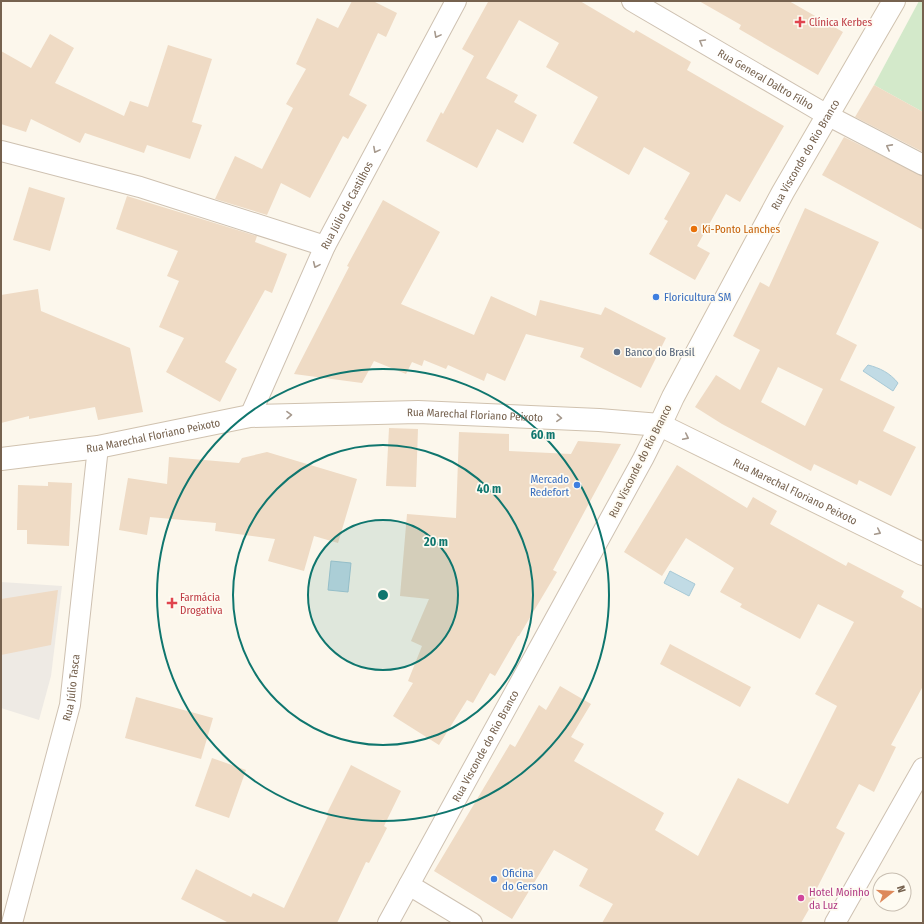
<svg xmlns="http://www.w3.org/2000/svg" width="924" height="924" font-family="'Fira Sans Condensed',sans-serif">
<rect width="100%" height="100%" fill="#fcf7ec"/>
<polygon fill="#eeeae4" points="1,582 62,586 51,676 39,720 1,708"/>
<polygon fill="#d3e9ca" points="919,1 923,1 923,112 874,85"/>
<g fill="#c1dbe5" stroke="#a7c9d6">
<path d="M868,365C880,368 890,373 898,383L893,391L863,371Z"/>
<polygon points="331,561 351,563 348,592 328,590"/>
<polygon points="670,571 695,584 689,596 664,583"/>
</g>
<g fill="#efdbc5" fill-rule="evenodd">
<polygon points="352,1 373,1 397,13 386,37 378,33 349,95 367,105 348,139 343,136 310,198 281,183 267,215 215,199 235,156 262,169 293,108 286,104 306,69 296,64 317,18 338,28"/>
<polygon points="486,1 580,1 634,33 636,30 691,62 687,70 784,126 740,202 726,194 697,246 710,253 695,280 649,254 668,221 664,219 690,173 644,147 629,175 573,143 598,97 546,67 559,43 519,20 486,78 518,95 514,102 537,115 523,143 497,129 477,168 426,141 441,112 443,114 474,56 462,49 488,2"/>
<polygon points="699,1 789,1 843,32 818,75 739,29 741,25"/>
<polygon points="50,34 74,48 55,83 124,116 130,101 148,107 168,45 212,59 192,122 202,125 190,159 147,145 144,153 85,133 80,143 31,119 26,132 1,124 1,51 31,68"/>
<polygon points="874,85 923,112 923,152 855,117"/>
<polygon points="844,137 923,176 923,230 822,175"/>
<polygon points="29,187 65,198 50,251 13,240"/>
<polygon points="127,196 257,236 255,242 287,254 272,293 265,290 225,362 237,369 220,402 166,372 184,338 159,327 179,281 167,276 178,251 116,229"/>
<polygon points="383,200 440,232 401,304 474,335 491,296 536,316 540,300 601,315 605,307 666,338 641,388 580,357 584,348 526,334 505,381 487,373 484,381 448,365 446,369 424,360 422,366 412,362 406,374 374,361 362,383 294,374 349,267 347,266"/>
<path d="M805,208L879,242L836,334L857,345L840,380L895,407L883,431L916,447L891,496L859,480L857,485L814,464L811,471L722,424L695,407L716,375L740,390L760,350L733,336L760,282L769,287ZM778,367L823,389L805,426L761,402Z"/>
<polygon points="38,289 41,311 130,348 143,412 98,420 95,407 29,419 29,416 1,423 1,295"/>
<polygon points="389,428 418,429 416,487 386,486"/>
<polygon points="459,432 509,434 509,451 571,454 578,441 621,444 553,570 557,572 519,636 518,636 495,676 490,673 473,703 467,700 439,745 393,716 413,683 408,681 422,646 411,641 429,599 400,596 407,514 456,518"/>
<polygon points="267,452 357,479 338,543 314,536 304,571 268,561 275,539 215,531 216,523 150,517 147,535 119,530 128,478 167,484 169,457 239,463 242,458"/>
<polygon points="677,465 747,508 753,497 777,511 770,524 846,566 848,562 904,591 901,597 923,609 923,686 891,745 896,747 874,792 859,784 836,828 845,833 813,896 816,897 801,923 602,923 613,904 579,886 588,869 554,850 512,919 434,871 510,744 515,747 539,705 546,710 560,686 591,704 571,737 584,744 574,761 664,813 655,830 698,856 738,778 788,804 837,706 815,694 854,622 818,604 800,639 740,607 742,604 720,592 734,568 686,538 662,576 624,552"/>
<polygon points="48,482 72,483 69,546 27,544 27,530 17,530 18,485 48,486"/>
<polygon points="58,590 51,645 1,655 1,599"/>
<polygon points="670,644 751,687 740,707 660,664"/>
<polygon points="136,697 213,718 201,759 125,738"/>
<polygon points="212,758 246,770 229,818 195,806"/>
<polygon points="351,765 401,791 384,826 387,828 369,863 366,862 337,923 229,923 181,899 196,869 251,897 253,893 284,908 328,816 326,815"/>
</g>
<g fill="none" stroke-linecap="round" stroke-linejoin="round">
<g stroke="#cec1b1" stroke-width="22">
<g id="street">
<path id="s1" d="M632,1L827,115L923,165"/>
<polyline points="1,151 140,187 325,246"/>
<path id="s2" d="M250,416L325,246L456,1"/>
<polyline points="409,885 472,923"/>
<path id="s3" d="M12,923L70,705L98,447"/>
<path id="s4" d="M388,923L643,459L660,425"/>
<polyline points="835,923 923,768"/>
</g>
</g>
<g stroke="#d0c2af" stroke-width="24">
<g id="secondary">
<path id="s5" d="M660,425L673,397L783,192L894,1"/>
<path id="s6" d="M1,459L98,447L250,416L418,412L599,420L660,425L923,554"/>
</g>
</g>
<use href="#street" stroke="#fff" stroke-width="20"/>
<use href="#secondary" stroke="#fff" stroke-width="22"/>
</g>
<defs><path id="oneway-chevron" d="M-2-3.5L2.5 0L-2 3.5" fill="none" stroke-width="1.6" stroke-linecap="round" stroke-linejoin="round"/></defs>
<g stroke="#a6998d">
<use href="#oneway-chevron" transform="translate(437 35) rotate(118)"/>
<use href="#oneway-chevron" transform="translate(702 42) rotate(-150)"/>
<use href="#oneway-chevron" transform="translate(889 147) rotate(-152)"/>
<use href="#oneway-chevron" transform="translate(376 150) rotate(118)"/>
<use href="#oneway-chevron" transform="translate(316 265) rotate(114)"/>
<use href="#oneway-chevron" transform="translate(289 415) rotate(-1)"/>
<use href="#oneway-chevron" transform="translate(559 418) rotate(3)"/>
<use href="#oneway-chevron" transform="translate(686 437) rotate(26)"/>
<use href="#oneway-chevron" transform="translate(878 532) rotate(26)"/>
</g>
<circle cx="383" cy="595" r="75" fill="#0f766e" fill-opacity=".12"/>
<g fill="none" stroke="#0f766e" stroke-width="2">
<circle cx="383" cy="595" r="75"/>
<circle cx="383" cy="595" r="150"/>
<circle cx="383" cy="595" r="226"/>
</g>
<g fill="#e0444e" stroke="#fefbf2" stroke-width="1.5">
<path d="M798 16h4v4h4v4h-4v4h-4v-4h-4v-4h4z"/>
<path d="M170 597h4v4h4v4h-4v4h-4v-4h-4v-4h4z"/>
</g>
<circle fill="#e8710a" stroke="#fefbf2" stroke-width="1.5" cx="694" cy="229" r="4"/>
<g fill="#3f7fe0" stroke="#fefbf2" stroke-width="1.5">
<circle cx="656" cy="297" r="4"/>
<circle cx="577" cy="485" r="4"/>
<circle cx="494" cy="879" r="4"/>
</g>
<circle fill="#5c6f8a" stroke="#fefbf2" stroke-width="1.5" cx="617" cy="352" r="4"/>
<circle fill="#d1479c" stroke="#fefbf2" stroke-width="1.5" cx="801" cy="898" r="4"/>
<g text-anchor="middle" stroke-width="3.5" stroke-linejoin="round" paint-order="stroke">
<g font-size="11" fill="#be3a42" stroke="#fefbf2" text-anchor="start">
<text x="809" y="26">Clínica Kerbes</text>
<text x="180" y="601">Farmácia<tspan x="180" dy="13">Drogativa</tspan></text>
</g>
<g font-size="11" fill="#76624f" stroke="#fefbf2">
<text dy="4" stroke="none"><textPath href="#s1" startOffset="155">Rua General Daltro Filho</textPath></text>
<text dy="4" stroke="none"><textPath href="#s5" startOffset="307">Rua Visconde do Rio Branco</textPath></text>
<text dy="4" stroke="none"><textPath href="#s2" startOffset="232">Rua Júlio de Castilhos</textPath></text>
<text dy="4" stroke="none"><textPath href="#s6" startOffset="478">Rua Marechal Floriano Peixoto</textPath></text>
<text dy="4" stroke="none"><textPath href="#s6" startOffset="154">Rua Marechal Floriano Peixoto</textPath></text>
<text transform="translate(640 461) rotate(-63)" y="4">Rua Visconde do Rio Branco</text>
<text dy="4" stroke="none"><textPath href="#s6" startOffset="814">Rua Marechal Floriano Peixoto</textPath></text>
<text dy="4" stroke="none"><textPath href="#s3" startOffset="243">Rua Júlio Tasca</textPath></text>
<text dy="4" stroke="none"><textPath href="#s4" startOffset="202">Rua Visconde do Rio Branco</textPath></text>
</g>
<g font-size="11" fill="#c56008" stroke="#fefbf2" text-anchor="start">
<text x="702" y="233">Ki-Ponto Lanches</text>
</g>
<g font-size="11" fill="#366cbe" stroke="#fefbf2" text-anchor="start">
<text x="664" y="301">Floricultura SM</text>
<text x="569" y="483" text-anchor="end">Mercado<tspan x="569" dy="13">Redefort</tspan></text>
<text x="502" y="877">Oficina<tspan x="502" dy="13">do Gerson</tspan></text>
</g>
<g font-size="11" fill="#4e5e75" stroke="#fefbf2" text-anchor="start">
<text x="625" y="356">Banco do Brasil</text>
</g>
<g font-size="11" fill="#b23c85" stroke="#fefbf2" text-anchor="start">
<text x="809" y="896">Hotel Moinho<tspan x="809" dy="13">da Luz</tspan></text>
</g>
</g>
<circle cx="383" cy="595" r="6" fill="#0f766e" stroke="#fefbf2" stroke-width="2"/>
<g font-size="12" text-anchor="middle" font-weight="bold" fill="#0f766e" stroke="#fefbf2" stroke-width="3.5" stroke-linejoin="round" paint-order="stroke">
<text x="543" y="439">60 m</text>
<text x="489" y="493">40 m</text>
<text x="436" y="546">20 m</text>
</g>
<rect width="924" height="924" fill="none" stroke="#76624f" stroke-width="4"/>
<g transform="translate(892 892) rotate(73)"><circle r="19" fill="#fefbf2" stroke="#c8beb1"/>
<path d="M0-3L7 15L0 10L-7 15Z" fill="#dd885a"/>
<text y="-6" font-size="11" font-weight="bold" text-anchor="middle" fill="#76624f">N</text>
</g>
</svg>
